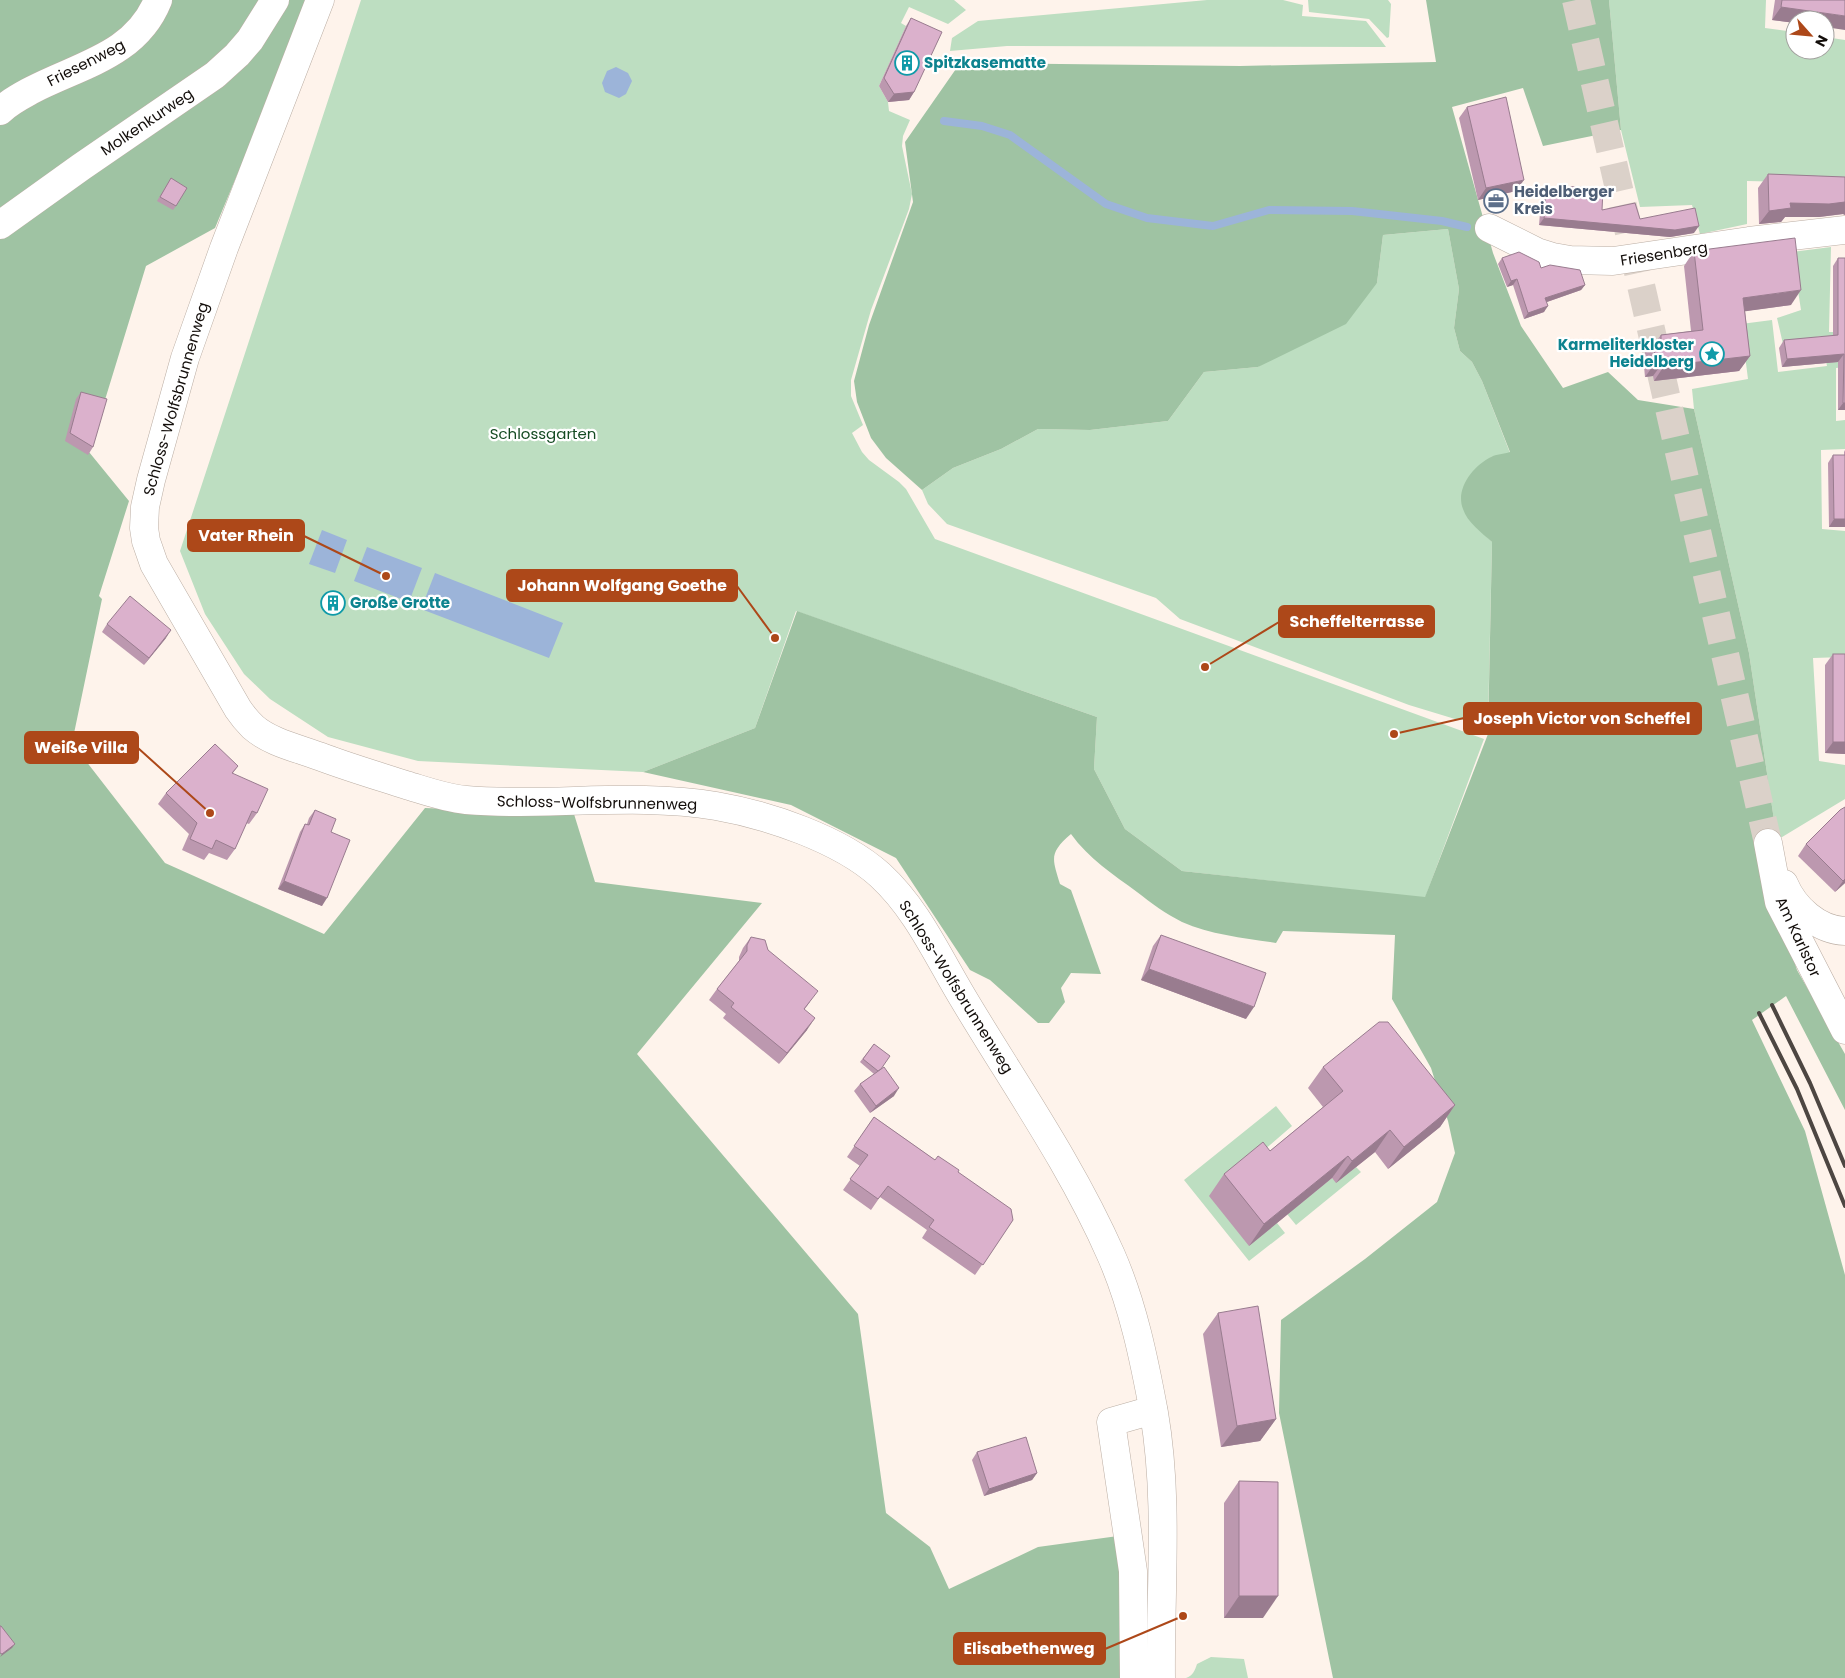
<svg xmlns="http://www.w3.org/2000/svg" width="1845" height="1678" font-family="Poppins,sans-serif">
<rect width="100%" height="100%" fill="#fef3eb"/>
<g fill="#bddec1">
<polygon points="361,0 954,0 966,10 948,24 909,7 901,23 906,26 879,86 888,102 889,111 910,120 903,136 902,146 912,194 909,209 871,310 851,380 851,396 863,425 852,433 862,452 869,460 899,482 906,489 935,539 1484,739 1425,898 1182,871 1125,829 1094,769 1097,717 796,611 755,728 643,772 418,761 328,737 270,699 244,674 205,614 180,551"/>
<polygon points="1207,0 1283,0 1303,5 1302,16 1366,21 1386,47 1007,46 950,51 952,38 978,21"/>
<polygon points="1308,0 1388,0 1391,4 1389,37 1387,38 1369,19 1309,12"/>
<polygon points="1609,0 1766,0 1765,28 1795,32 1795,50 1825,50 1825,37 1845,40 1845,183 1747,181 1747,224 1700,234 1692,205 1640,207 1621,130"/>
<polygon points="1448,229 1459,289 1454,328 1460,351 1472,362 1482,381 1510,453 1491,457 1472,522 1492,542 1488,723 1455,719 1409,705 1180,619 1156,598 947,524 928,504 922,490 953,468 1001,449 1038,429 1090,430 1168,421 1204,372 1258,367 1377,283 1383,235"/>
<polygon points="1831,247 1829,332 1845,332 1845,367 1836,368 1836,421 1845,420 1845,449 1821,450 1822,529 1845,531 1845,657 1813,658 1819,761 1845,765 1845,799 1777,840 1749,653 1694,409 1692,389 1748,379 1741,324 1772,320 1778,372 1827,366 1821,336 1783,344 1777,318 1801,310 1792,252"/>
<polygon points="1276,1106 1292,1126 1248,1164 1277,1223 1285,1233 1249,1261 1184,1180"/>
<polygon points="1356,1167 1361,1172 1296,1225 1287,1214 1332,1178 1337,1182"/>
<path d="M1211,1657L1244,1659L1248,1678H1186C1193,1676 1195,1670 1197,1664Z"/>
</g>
<g fill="#9fc3a3">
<polygon points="0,0 306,0 275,84 215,228 146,266 89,452 129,501 99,596 102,599 72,743 165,863 324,934 425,808 574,814 595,882 762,903 637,1054 858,1314 886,1513 930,1547 949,1589 1038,1547 1118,1536 1127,1678 0,1678"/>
<path d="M1426,0H1609L1621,130L1543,146L1523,88L1452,107L1493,253L1521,326L1563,388L1608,372L1638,400L1694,409L1749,653L1777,840L1757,847L1797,970L1845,1054V1110L1786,996L1752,1020L1805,1131L1845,1275V1678H1333L1279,1413L1281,1320L1365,1259L1437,1202L1455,1153L1448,1121L1431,1068L1392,999L1395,935L1283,931L1276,943C1245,938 1211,935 1182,922C1166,914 1151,903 1137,892C1114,875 1088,858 1071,834C1049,853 1052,858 1060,884L1071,890L1101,974L1071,973L1061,988L1065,1002L1049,1023H1038L990,980L970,970L896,858L791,805L643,772L755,728L797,611L1097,717L1094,769L1125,829L1182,871L1425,897L1488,734L1492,542C1482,533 1467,522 1463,509C1455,489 1473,466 1491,457C1496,454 1504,454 1510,452L1482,381L1472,362L1460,351L1454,328L1459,289L1448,229L1383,235L1377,283L1346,324L1258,367L1204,372L1168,421L1090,430L1038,429L1001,449L953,468L922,490L886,458L871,438L857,402L854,381L869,325L913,202L905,142L958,66L983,63L1240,66L1436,62Z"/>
</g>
<g fill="#9cb4d9">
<polygon points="616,67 628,73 632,81 626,94 619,98 605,92 602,83 607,71"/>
<polygon points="322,530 347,540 335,573 309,564"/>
<polygon points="367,547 422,568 409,602 354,581"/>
<polygon points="435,573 563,623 549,658 421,609"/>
</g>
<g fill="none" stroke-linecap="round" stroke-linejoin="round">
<polyline stroke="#9cb4d9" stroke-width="8" points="944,121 982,126 1010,135 1106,204 1147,218 1213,226 1269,210 1352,211 1442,221 1467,227"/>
<polyline stroke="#dbd1c9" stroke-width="28" stroke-dasharray="28 14" stroke-linecap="butt" points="1576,0 1768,843"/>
<g stroke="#bbaea4" stroke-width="29">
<g id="minor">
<path d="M320,0L224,248L185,358L151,480L145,507L144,528L146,541L154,564L238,709C242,715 247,721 253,727C271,743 301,749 324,758C351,768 378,776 406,785C426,791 445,798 466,800C549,807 634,792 716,806C768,815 840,839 880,875C917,909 937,955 963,998C1013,1082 1071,1164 1111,1255C1133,1305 1144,1359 1154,1413C1169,1500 1160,1590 1161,1678"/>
<path d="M0,111C9,102 21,96 32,90C80,65 136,55 158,0"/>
<polyline points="0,225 81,167 215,75 237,55 250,40 275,0"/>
<polyline points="1489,228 1537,252 1553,257 1570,260 1613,261 1749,241 1845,230"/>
<polyline points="1134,1678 1133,1571 1111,1422 1153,1410"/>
</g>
</g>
<g stroke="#bbaea4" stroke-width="29">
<g id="major">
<polyline points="1768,843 1779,902 1845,1030"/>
<path d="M1784,884C1794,908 1818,930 1845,931"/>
</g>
</g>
<use href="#minor" stroke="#fff" stroke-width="28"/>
<use href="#major" stroke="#fff" stroke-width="28"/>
<g stroke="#4d4642" stroke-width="4">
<polyline points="1772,1005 1810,1083 1845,1166"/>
<polyline points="1759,1013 1797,1089 1845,1206"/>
</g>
</g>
<g fill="#bc98af">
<polygon points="1775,0 1845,0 1795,20 1795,23 1772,20"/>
<polygon points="911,18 914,92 909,100 888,102 879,86 906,26"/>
<polygon points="1467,107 1516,191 1478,200 1459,118"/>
<polygon points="1768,174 1845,177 1845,215 1843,214 1819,217 1785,217 1781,222 1759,224 1758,188"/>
<polygon points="171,178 176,206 173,210 157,201"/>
<polygon points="1563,186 1602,210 1640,219 1694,233 1670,237 1539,225 1541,201 1546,194 1558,195 1558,193"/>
<polygon points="1694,251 1791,305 1745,311 1750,356 1739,371 1654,381 1653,376 1645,377 1643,356 1653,341 1656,341 1661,335 1691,331 1684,266"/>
<polygon points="1502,258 1541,268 1585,285 1581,290 1547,302 1544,312 1524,319 1513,285 1507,287 1498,264"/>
<polygon points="1838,258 1845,258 1845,410 1838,410 1838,362 1782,367 1779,348 1784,340 1833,336 1833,266"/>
<polygon points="81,392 93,447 88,455 65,441 76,399"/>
<polygon points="1845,450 1845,527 1829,527 1828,463 1833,455 1844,455 1844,452"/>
<polygon points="107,624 166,638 144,665 102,632"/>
<polygon points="1833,654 1845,654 1845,754 1825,753 1825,665"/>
<polygon points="238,766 233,773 257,813 249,824 246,823 235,849 227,860 209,853 204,860 182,850 189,834 158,804 166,793"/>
<polygon points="1845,807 1845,883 1835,892 1798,856 1806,844"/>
<polygon points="315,810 331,832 322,906 278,889 300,832 305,824 307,824 309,818"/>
<polygon points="1161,935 1246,1019 1141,980 1153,946"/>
<polygon points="751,937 768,950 810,1002 804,1010 807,1030 779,1064 723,1018 726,1014 709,1000 717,989 739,961 739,957 743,948"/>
<polygon points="874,1044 882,1068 894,1096 870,1113 854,1091 860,1084 874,1074 860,1062"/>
<polygon points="1323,1067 1455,1105 1440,1127 1388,1169 1375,1152 1336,1183 1332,1178 1249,1246 1209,1196 1224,1174 1270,1151 1323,1107 1308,1088"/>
<polygon points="874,1117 935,1160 958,1172 1013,1220 975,1275 922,1238 927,1230 880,1197 871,1210 843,1190 860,1166 847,1157"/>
<polygon points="1218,1313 1276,1419 1260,1441 1221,1447 1203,1334"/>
<polygon points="977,1452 1037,1473 1032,1480 984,1496 972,1460"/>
<polygon points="1239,1481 1263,1618 1224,1618 1224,1503"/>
</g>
<g fill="#997c8f">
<polygon points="1781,7 1845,16 1845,30 1825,27 1825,20 1795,20 1795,23 1772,20"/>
<polygon points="914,92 909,100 888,102 894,94"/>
<polygon points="1524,180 1516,191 1478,200 1486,188"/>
<polygon points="1845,202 1845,215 1843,214 1819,217 1785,217 1781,222 1759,224 1769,211 1790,203"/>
<polygon points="1544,218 1699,226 1694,233 1670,237 1539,225"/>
<polygon points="1517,279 1513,285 1507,287 1511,281"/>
<polygon points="1585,285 1581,290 1541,304 1545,298"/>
<polygon points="1801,290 1791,305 1733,313 1743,298"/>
<polygon points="1548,306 1544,312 1524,319 1528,313"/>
<polygon points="1844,354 1838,362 1782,367 1787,359"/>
<polygon points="1750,356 1739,371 1654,381 1664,366"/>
<polygon points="1664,361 1653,376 1645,377 1656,362"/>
<polygon points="1843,403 1845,403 1845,410 1838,410"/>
<polygon points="1834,519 1845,519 1845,527 1829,527"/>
<polygon points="171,630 166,638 144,665 149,658"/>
<polygon points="1833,742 1845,742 1845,754 1825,753"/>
<polygon points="1845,879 1845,883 1835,892 1843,881"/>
<polygon points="284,881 327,898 322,906 278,889"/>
<polygon points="1149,969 1254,1007 1246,1019 1141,980"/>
<polygon points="815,1018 807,1030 779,1064 787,1053"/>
<polygon points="899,1088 894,1096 870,1113 876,1106"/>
<polygon points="1455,1105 1440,1127 1388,1169 1404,1147"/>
<polygon points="1390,1130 1375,1152 1336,1183 1352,1161"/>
<polygon points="1348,1156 1332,1178 1249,1246 1264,1224"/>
<polygon points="1276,1419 1260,1441 1221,1447 1237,1426"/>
<polygon points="1037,1473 1032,1480 984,1496 989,1489"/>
<polygon points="1239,1596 1278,1596 1263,1618 1224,1618"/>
<polygon points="15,1644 12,1648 0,1657 2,1654"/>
</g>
<g fill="#dbb1cc" stroke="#997c8f">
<polygon points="1782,0 1845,0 1845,16 1781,7"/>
<polygon points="911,18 942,32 914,92 894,94 884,78"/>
<polygon points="1506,97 1524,180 1486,188 1467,107"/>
<polygon points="1768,174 1845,177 1845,202 1829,204 1790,203 1791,208 1769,211"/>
<polygon points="171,178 187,188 176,206 160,197"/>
<polygon points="1563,186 1603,189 1602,210 1635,203 1640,219 1695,208 1699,226 1675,230 1544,218 1546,194 1562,196"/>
<polygon points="1795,238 1801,290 1743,298 1750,356 1664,366 1664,361 1656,362 1653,341 1661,340 1661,335 1703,330 1694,251"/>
<polygon points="1519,252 1539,262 1541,268 1550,265 1580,270 1585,285 1545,298 1548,306 1528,313 1517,279 1511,281 1502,258"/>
<polygon points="1838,258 1845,258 1845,403 1843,403 1844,354 1787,359 1784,340 1838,335"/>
<polygon points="81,392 107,399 93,447 70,433"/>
<polygon points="1833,455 1845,455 1845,519 1834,519"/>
<polygon points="130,596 171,630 149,658 107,624"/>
<rect x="1833" y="654" width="12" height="88"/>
<polygon points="215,744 238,766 232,773 268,789 257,813 252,811 235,849 216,840 212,849 190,839 197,823 166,793"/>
<polygon points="1845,807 1845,879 1843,881 1806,844 1840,810"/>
<polygon points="315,810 336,819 331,832 350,840 327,898 284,881 305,824 309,825"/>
<polygon points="1161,935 1266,973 1254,1007 1149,969"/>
<polygon points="751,937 765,940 768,950 818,991 804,1009 815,1018 787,1053 731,1007 734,1003 717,989 747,951 747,945"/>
<polygon points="1379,1022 1388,1022 1455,1105 1404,1147 1390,1130 1352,1161 1348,1156 1264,1224 1224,1174 1263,1142 1270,1151 1343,1091 1323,1067"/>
<polygon points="874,1044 890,1056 881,1069 878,1071 863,1059"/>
<polygon points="884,1067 899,1088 876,1106 860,1084"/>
<polygon points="874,1117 935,1160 938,1156 959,1170 958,1172 1011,1209 1013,1220 983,1265 929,1227 934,1220 888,1186 878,1199 850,1179 868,1155 854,1146"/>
<polygon points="1258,1306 1276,1419 1237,1426 1218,1313"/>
<polygon points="1026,1437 1037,1473 989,1489 977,1452"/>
<polygon points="1239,1481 1278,1482 1278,1596 1239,1596"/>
<polygon points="0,1626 1,1626 15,1644 2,1654 0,1653"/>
</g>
<defs>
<g id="building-ring" transform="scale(1.25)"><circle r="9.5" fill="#fff" stroke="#0f9aa8" stroke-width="1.5"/><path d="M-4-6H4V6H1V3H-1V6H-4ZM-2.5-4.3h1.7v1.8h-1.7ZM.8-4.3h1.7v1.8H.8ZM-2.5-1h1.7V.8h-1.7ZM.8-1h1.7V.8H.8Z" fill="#0f9aa8"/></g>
<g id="office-ring" transform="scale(1.25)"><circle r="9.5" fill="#fff" stroke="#5c6f8a" stroke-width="1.5"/><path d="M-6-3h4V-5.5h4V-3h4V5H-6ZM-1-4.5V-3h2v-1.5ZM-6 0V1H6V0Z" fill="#5c6f8a"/></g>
<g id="sight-ring" transform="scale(1.25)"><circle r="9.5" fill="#fff" stroke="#0f9aa8" stroke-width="1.5"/><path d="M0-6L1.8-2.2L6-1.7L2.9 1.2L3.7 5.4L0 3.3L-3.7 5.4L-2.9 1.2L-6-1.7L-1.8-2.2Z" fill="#0f9aa8"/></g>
</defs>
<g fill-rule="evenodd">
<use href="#building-ring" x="907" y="63"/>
<use href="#office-ring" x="1496" y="201"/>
<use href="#sight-ring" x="1712" y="354"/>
<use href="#building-ring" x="333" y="603"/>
</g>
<g text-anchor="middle" stroke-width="4.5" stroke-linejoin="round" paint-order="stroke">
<g font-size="15" fill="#130e0b" stroke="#fff">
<text transform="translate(86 63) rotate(-27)" y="5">Friesenweg</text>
<text transform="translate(147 122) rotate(-34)" y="5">Molkenkurweg</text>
<text transform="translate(1664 254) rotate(-9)" y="5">Friesenberg</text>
<text transform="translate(176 399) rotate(-74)" y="5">Schloss-Wolfsbrunnenweg</text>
<text transform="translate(597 803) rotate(1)" y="5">Schloss-Wolfsbrunnenweg</text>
<text transform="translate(1798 937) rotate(65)" y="5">Am Karlstor</text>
<text transform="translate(956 987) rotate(58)" y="5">Schloss-Wolfsbrunnenweg</text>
</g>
<g font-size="15" font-weight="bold" fill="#0d838f" stroke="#fff" text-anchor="start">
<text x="924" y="68">Spitzkasematte</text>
<text x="1694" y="350" text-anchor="end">Karmeliterkloster<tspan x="1694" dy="17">Heidelberg</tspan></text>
<text x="350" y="608">Große Grotte</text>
</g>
<g font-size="15" font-weight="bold" fill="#4e5e75" stroke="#fff" text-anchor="start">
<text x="1514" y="197">Heidelberger<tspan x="1514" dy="17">Kreis</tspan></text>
</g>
<g font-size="15" fill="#144b22" stroke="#fff">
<text x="543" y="439">Schlossgarten</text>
</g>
</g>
<path fill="none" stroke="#ad4819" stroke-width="2" d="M386 576L304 536M775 638L737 586M1205 667L1279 622M1394 734L1464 718M210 813L138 748M1183 1616L1105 1649"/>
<g fill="#ad4819" stroke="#fff" stroke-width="2">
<circle cx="386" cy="576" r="5"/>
<circle cx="775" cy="638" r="5"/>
<circle cx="1205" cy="667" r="5"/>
<circle cx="1394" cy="734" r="5"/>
<circle cx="210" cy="813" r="5"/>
<circle cx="1183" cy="1616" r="5"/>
</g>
<g fill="#ad4819" stroke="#ad4819" stroke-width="2">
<rect x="188" y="520" width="116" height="31" rx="5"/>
<rect x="507" y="570" width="230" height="31" rx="5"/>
<rect x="1279" y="606" width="155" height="31" rx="5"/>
<rect x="1464" y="703" width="237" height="31" rx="5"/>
<rect x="25" y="732" width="113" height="31" rx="5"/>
<rect x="954" y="1633" width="151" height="31" rx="5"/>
</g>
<g font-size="16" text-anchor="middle" font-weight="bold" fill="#fff">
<text x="246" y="541">Vater Rhein</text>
<text x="622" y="591">Johann Wolfgang Goethe</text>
<text x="1357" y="627">Scheffelterrasse</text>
<text x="1582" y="724">Joseph Victor von Scheffel</text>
<text x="81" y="753">Weiße Villa</text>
<text x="1029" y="1654">Elisabethenweg</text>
</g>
<g transform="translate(1810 35) rotate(117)"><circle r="24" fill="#ffffff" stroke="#a19f9d"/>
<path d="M0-4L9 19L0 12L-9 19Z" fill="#ad4819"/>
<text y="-8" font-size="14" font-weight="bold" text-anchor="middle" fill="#130e0b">N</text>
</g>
</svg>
